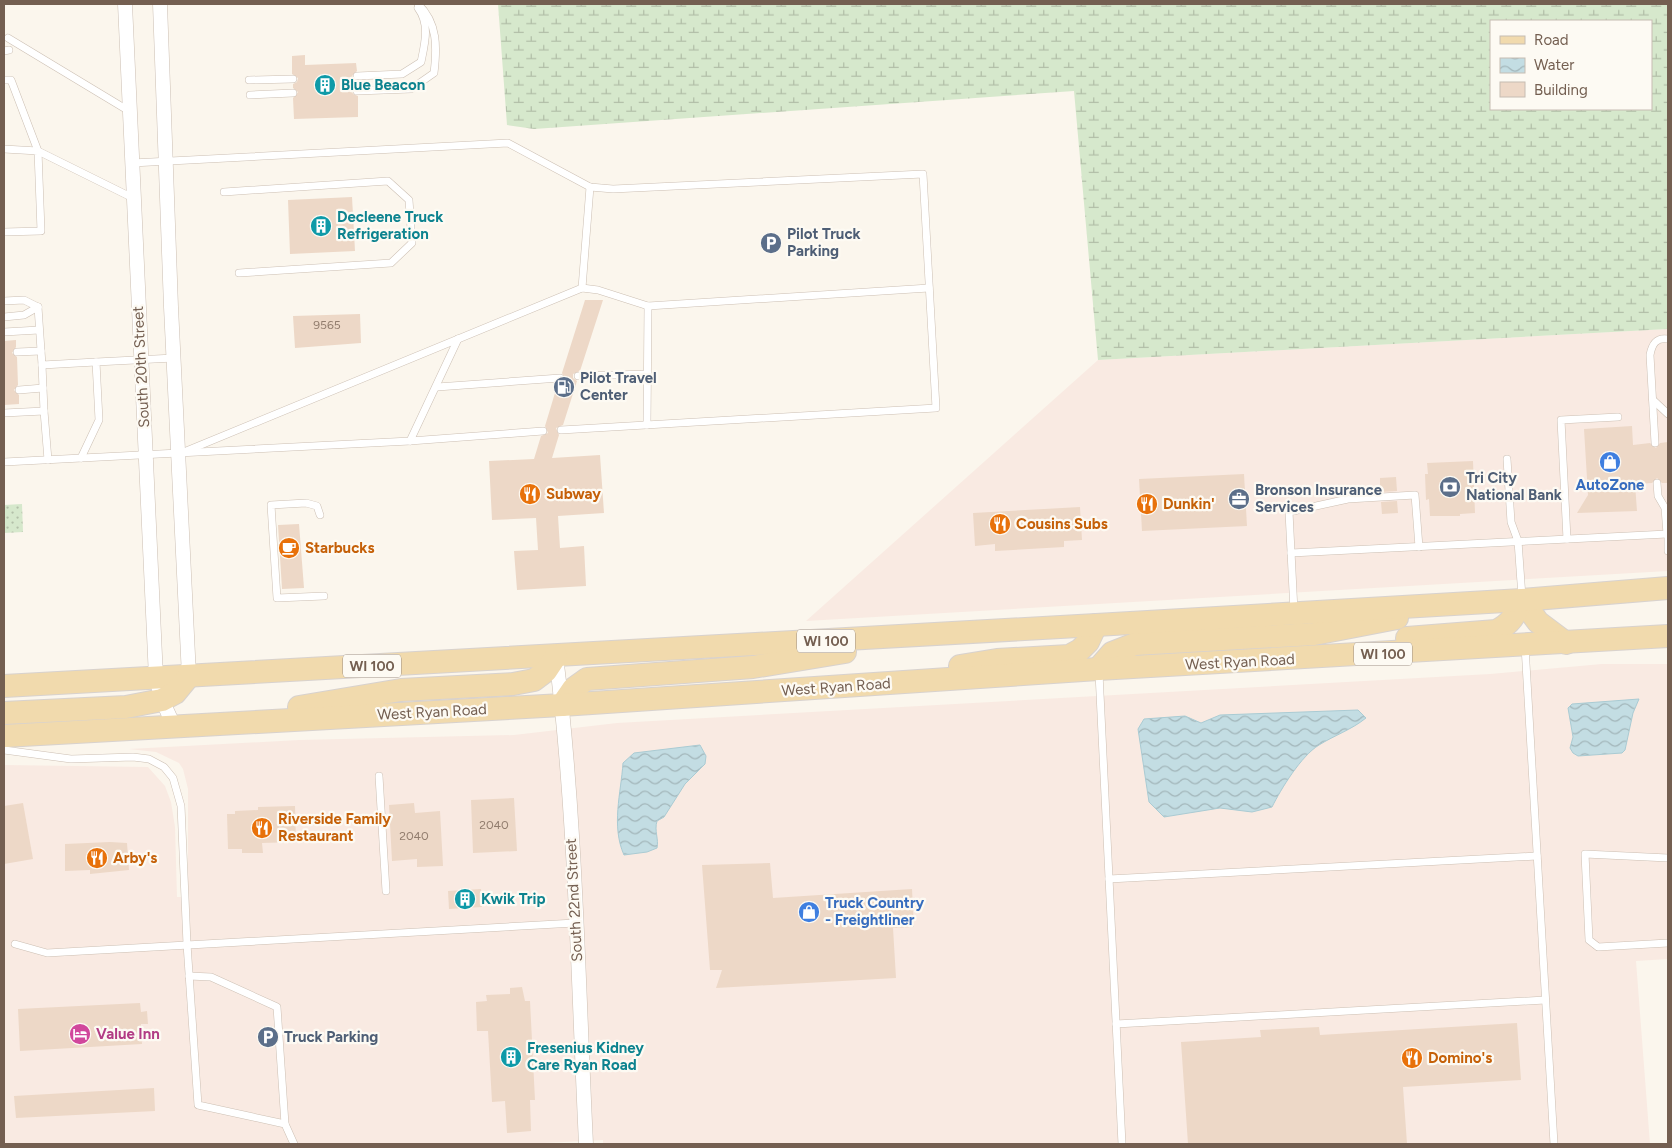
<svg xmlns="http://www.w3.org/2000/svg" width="1672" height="1148" font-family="Figtree,sans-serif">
<defs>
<pattern id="wetland-marsh" width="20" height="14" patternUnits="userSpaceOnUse" patternTransform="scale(1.25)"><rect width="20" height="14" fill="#d6e8cc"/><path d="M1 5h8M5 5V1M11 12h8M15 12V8" fill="none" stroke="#b2bfa8"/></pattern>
<pattern id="park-dots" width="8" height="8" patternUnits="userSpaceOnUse" patternTransform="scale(1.25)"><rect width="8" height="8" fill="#d6e8cc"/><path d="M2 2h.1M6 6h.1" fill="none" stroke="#b2bfa8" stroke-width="1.8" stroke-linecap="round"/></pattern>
<pattern id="water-waves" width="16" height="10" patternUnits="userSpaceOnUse" patternTransform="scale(1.25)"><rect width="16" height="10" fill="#c3dde3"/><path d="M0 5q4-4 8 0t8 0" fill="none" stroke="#a3b6ba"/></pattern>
</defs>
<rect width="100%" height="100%" fill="#fbf6ed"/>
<g fill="#f9eae2">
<polygon points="1668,329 1668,571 806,621 1098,360"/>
<polygon points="1602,664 1668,664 1668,959 1636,961 1650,1144 603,1144 603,1140 524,1144 4,1144 4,765 148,767 165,786 171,802 175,827 177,897 188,897 188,789 183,769 179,763 156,752 129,749 299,740 514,735 617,723 1490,674"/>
</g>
<path fill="url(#wetland-marsh)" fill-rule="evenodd" d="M498,4H1668V329L1098,360L1074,91L534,129L507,125ZM1491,21H1651V109H1491Z"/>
<polygon fill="url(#park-dots)" points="22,504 23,532 4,533 4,505"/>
<g fill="url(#water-waves)" stroke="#aacbd3">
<polygon points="1639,699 1633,713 1625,750 1622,753 1578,756 1573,753 1570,748 1573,737 1568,708 1572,704"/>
<path d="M1358,710L1366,718C1351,730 1335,735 1319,745C1301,756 1281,789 1272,807L1252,812L1220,808L1164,817L1149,802L1138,729L1144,719L1185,716L1201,723L1220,715Z"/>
<path d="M700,745L706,756L705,764L685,784L664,817L657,821C654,831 659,839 657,848L647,852L624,855C611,826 621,793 623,763L634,753Z"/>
</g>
<g fill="#edd8c7">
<polygon points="305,55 305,65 356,63 357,71 352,76 357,81 357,86 352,91 353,94 358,96 358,117 294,119 293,98 298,92 293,88 293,84 297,82 298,78 292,74 292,56"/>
<polygon points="352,197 355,251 290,254 288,200"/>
<polygon points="585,300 603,300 580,371 573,374 573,378 577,381 563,425 556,428 559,435 552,458 600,455 604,513 558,516 560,548 584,546 586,586 517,590 514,551 538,550 536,518 492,520 489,461 534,459 541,436 548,433 545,426 558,383 565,380 562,373"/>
<polygon points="360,314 361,343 295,348 293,316"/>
<polygon points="16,340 16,347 12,353 17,357 18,385 14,390 19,395 19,404 4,405 4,341"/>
<polygon points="1632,426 1633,445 1650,443 1656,448 1660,443 1668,442 1668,483 1662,483 1657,478 1652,483 1635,484 1637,511 1577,513 1588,495 1584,429"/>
<polygon points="1473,461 1475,513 1460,514 1460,516 1430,516 1429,499 1426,500 1425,474 1428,474 1427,463"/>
<polygon points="1244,474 1247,526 1142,531 1139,479"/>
<polygon points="1396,477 1397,491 1380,492 1380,478"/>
<polygon points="1397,501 1398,513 1382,514 1381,502"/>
<polygon points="1080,507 1082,540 1064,541 1064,547 995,551 995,544 975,546 973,513"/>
<polygon points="299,524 304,588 282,589 278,525"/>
<polygon points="514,798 517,851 473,853 471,800"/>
<polygon points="23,803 33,859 4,864 4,806"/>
<polygon points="414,803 415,813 440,811 443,866 417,867 417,859 392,861 389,805"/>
<polygon points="295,806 296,842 262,843 263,853 242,853 242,849 228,849 227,814 235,814 235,811 258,810 258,807"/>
<polygon points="110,842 127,843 129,870 90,874 90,870 65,871 65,844"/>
<polygon points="770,863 773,898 912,889 914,927 893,928 896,978 716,988 722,970 710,970 702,865"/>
<polygon points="481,889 482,907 449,909 448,891"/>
<polygon points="522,987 525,1001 530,1001 535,1100 530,1100 531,1131 507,1133 505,1101 492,1102 488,1031 477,1031 476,1002 487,1001 486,995 510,994 510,988"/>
<polygon points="140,1003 141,1012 147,1011 148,1024 141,1024 142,1044 20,1051 18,1009"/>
<polygon points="1517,1023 1521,1080 1403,1087 1407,1144 1188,1144 1181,1042 1261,1037 1260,1030 1319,1027 1320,1035"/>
<polygon points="154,1088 155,1111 16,1118 14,1096"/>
</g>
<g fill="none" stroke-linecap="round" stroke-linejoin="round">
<g stroke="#ccbfb3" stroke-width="8">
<g id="service">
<polyline points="8,38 129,111"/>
<polyline points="4,51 9,50"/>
<path d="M357,76L402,74L421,62C425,43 430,24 418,8"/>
<polyline points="4,80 11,80 38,151 133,198"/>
<polyline points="249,80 293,79"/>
<path d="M357,91L411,89L434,73C437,48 438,23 418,4"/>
<polyline points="250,95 293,93"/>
<polyline points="4,149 38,151 41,231 4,232"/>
<polyline points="132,163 508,143 590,187 613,189 923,174 936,408 561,430"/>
<polyline points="224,192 388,181 409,200 412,243 391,263 239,273"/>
<polyline points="582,288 590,187"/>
<polyline points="4,301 24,300 38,307"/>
<polyline points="38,307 42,365 96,362"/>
<polyline points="4,317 24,315 38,307"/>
<polyline points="4,332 39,330"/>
<polyline points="17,352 41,351"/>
<polyline points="42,365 44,411"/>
<polyline points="578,376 648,374"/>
<polyline points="437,387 560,378"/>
<polyline points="19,390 43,388"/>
<polyline points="1653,400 1668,414"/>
<polyline points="4,413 44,411 48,460"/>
<polyline points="647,425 648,306"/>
<polyline points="410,441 458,339"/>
<path d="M1655,443L1650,355C1652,344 1656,337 1668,339"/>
<polyline points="179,454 582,288 598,290 648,306 929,288"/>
<polyline points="81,458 99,420 96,362 174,358"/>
<polyline points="1507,459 1511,522 1518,541 1522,597"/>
<polyline points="4,462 410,441 543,431"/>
<polyline points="320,515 317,506 306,503 271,505 277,598 324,596"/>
<polyline points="1668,533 1668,551"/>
<polyline points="1567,539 1561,420 1618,417"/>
<polyline points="1291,553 1667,534 1665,508 1658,496 1657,483"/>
<polyline points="1294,611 1289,512 1348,499 1415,495 1419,547"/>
<polyline points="1525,646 1554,1144"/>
<polyline points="1099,673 1122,1144"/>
<polyline points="4,750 71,759 133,757 149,759 164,767 173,778 181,806 187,944 198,1105 285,1124 294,1144"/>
<polyline points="379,776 386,891"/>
<polyline points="1668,858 1585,854 1589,940 1598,947 1668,943"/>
<polyline points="1109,879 1537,856"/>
<polyline points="15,944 47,953 575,923"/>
<polyline points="189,976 211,977 277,1007 285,1124"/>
<polyline points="1116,1024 1545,1000"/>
</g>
</g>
<g stroke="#ccbfb3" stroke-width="15">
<g id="minor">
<polyline points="125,4 156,678 162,700 174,726"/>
<polyline points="160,4 171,307 189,676"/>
<path d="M556,656C576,817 578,982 586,1144"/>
</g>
</g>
<g stroke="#d8d2ce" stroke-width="24">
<g id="primary">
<polyline points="1522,600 1538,622 1566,643"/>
<path d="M1407,638L1496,631C1511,624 1515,615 1522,600"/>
<polyline points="960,666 997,660 1069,656 1080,650 1088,642 1096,625"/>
<polyline points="1098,669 1112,653 1135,644 1314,634 1397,618"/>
<polyline points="4,686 1096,625 1522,600 1668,588"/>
<polyline points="562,705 573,689 587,679 753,667 845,652"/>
<polyline points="299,707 401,690 513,684 534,680 546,671 556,656"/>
<polyline points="4,713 126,707 162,700 175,693 189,676"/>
<polyline points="4,736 562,705 1098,669 1668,636"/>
</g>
</g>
<use href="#service" stroke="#fff" stroke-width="7"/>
<use href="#minor" stroke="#fff" stroke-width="14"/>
<use href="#primary" stroke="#f1daad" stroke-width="22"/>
</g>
<defs>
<g id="building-disc" transform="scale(1.125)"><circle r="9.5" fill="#0f9aa8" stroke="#fdfaf3"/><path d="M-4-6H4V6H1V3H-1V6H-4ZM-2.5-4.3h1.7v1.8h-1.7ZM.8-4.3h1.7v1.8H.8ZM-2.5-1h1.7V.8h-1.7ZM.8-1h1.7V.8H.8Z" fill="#fff"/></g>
<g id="parking-disc" transform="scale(1.125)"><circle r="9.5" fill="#5c6f8a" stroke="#fdfaf3"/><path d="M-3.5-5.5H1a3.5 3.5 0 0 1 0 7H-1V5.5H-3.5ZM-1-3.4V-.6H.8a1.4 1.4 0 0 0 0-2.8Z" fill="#fff"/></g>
<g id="fuel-disc" transform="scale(1.125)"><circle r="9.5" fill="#5c6f8a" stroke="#fdfaf3"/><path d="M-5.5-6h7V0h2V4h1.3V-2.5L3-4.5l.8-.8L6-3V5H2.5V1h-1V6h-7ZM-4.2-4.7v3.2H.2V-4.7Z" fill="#fff"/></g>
<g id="shop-disc" transform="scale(1.125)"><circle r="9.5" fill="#3f7fe0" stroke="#fdfaf3"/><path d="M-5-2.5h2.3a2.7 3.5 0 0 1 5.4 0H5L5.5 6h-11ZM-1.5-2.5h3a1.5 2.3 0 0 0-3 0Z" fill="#fff"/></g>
<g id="bank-disc" transform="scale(1.125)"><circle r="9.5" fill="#5c6f8a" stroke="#fdfaf3"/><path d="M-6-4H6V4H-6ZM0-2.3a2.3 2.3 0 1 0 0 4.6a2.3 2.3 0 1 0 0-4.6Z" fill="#fff"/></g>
<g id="restaurant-disc" transform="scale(1.125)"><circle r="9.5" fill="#e8710a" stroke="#fdfaf3"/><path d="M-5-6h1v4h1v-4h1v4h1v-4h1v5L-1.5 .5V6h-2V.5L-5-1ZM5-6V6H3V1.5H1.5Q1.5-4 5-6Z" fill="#fff"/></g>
<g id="office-disc" transform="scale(1.125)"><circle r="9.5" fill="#5c6f8a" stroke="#fdfaf3"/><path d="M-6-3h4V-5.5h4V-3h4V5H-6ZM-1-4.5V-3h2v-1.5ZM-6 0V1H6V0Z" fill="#fff"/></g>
<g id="cafe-disc" transform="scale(1.125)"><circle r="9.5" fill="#e8710a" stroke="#fdfaf3"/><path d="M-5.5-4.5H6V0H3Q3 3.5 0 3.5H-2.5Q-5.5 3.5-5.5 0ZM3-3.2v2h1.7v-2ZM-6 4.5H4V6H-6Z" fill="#fff"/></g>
<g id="hotel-disc" transform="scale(1.125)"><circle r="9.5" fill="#d1479c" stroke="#fdfaf3"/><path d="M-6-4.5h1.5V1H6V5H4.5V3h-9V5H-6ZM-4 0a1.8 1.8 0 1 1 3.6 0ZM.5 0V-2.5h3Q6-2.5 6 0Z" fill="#fff"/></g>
</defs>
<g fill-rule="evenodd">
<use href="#building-disc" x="325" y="85"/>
<use href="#building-disc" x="321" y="226"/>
<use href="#parking-disc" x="771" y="243"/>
<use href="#fuel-disc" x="564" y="387"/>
<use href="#shop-disc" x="1610" y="462"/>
<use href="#bank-disc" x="1450" y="487"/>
<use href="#restaurant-disc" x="530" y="494"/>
<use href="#office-disc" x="1239" y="499"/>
<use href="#restaurant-disc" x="1147" y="504"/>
<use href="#restaurant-disc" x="1000" y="524"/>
<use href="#cafe-disc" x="289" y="548"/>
<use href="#restaurant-disc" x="262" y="828"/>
<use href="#restaurant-disc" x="97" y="858"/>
<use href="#building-disc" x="465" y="899"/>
<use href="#shop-disc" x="809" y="912"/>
<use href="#hotel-disc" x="80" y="1034"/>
<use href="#parking-disc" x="268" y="1037"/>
<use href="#building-disc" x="511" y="1057"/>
<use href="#restaurant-disc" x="1412" y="1058"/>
</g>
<g text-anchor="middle" stroke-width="4.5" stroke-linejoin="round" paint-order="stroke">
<g font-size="12" fill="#927d6e">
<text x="327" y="329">9565</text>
<text x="494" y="829">2040</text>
<text x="414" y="840">2040</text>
</g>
<g fill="#fdfaf3" stroke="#9d8e82" stroke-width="1">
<rect x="797" y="629.5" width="58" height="23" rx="4"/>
<rect x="1354" y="642.5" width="58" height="23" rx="4"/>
<rect x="343" y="654.5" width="58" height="23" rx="4"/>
</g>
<g font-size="14" font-weight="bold" fill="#745f51">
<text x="826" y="646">WI 100</text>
<text x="1383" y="659">WI 100</text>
<text x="372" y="671">WI 100</text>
</g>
<g font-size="15" font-weight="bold" fill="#0d838f" stroke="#fdfaf3" text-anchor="start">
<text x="341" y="90">Blue Beacon</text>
<text x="337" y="222">Decleene Truck<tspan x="337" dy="17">Refrigeration</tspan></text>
<text x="481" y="904">Kwik Trip</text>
<text x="527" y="1053">Fresenius Kidney<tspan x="527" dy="17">Care Ryan Road</tspan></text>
</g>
<g font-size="15" font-weight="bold" fill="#4e5e75" stroke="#fdfaf3" text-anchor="start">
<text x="787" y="239">Pilot Truck<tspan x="787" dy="17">Parking</tspan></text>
<text x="580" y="383">Pilot Travel<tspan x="580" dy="17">Center</tspan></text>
<text x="1466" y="483">Tri City<tspan x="1466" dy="17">National Bank</tspan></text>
<text x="1255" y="495">Bronson Insurance<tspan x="1255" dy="17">Services</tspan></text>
<text x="284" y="1042">Truck Parking</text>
</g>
<g font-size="15" fill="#745f51" stroke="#fdfaf3">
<text transform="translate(141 367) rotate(-93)" y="5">South 20th Street</text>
<text transform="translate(1240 662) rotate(-3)" y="5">West Ryan Road</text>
<text transform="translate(836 687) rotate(-4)" y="5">West Ryan Road</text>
<text transform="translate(432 712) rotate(-3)" y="5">West Ryan Road</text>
<text transform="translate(574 900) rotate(-93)" y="5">South 22nd Street</text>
</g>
<g font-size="15" font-weight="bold" fill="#366cbe" stroke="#fdfaf3">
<text x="1610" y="490">AutoZone</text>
<text x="825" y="908" text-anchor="start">Truck Country<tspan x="825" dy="17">- Freightliner</tspan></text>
</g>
<g font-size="15" font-weight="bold" fill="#c56008" stroke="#fdfaf3" text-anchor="start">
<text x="546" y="499">Subway</text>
<text x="1163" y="509">Dunkin'</text>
<text x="1016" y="529">Cousins Subs</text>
<text x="305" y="553">Starbucks</text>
<text x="278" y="824">Riverside Family<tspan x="278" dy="17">Restaurant</tspan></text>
<text x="113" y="863">Arby's</text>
<text x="1428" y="1063">Domino's</text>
</g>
<g font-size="15" font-weight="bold" fill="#b23c85" stroke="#fdfaf3" text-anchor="start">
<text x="96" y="1039">Value Inn</text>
</g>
</g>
<rect width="1672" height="1148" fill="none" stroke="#745f51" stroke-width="10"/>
<rect x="1490" y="20" width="162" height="90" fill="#fdfaf3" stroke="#c6bcb2"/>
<rect x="1500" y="36" width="25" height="8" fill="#f1daad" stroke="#c6bcb2"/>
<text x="1534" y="45" font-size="15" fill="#745f51">Road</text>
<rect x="1500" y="58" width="25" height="15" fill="url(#water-waves)" stroke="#c6bcb2"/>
<text x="1534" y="70" font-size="15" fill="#745f51">Water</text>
<rect x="1500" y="82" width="25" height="15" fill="#edd8c7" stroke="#c6bcb2"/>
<text x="1534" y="95" font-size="15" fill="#745f51">Building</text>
</svg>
